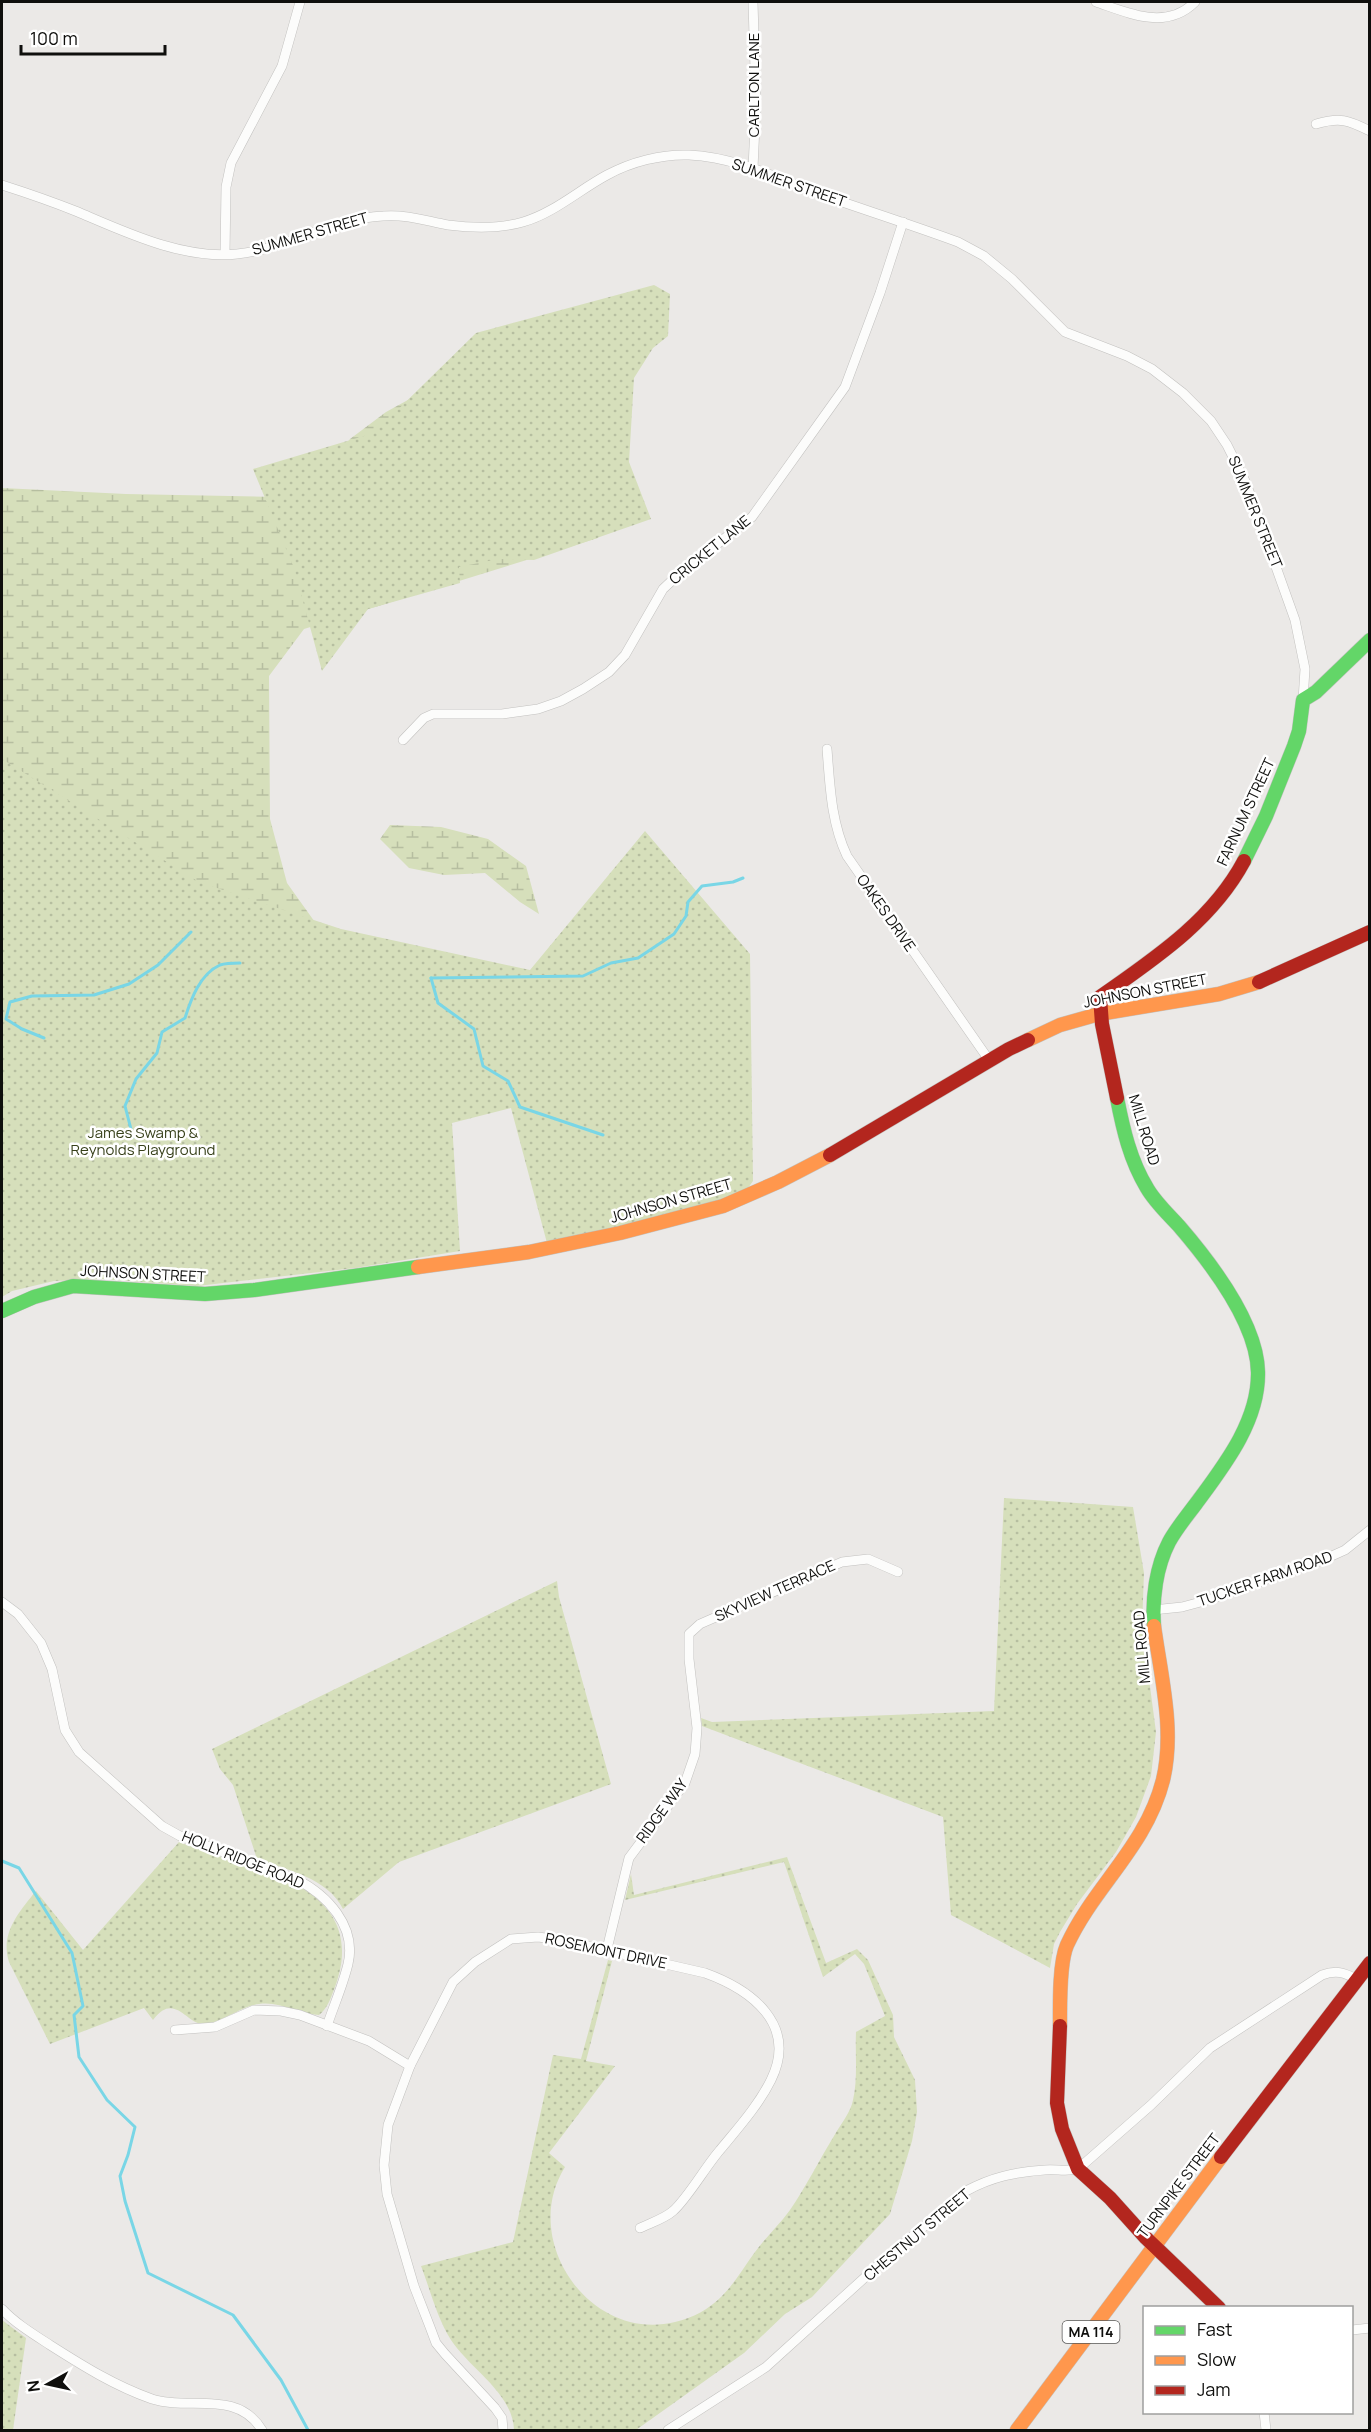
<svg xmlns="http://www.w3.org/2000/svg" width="1371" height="2432" font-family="Manrope,sans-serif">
<defs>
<pattern id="wetland-marsh" width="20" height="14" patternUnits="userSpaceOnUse" patternTransform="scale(1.5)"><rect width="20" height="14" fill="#d6dfbb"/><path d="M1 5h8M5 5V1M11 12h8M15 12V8" fill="none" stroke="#b6bea0"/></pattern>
<pattern id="park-dots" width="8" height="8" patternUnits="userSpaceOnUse" patternTransform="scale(1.5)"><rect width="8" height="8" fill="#d6dfbb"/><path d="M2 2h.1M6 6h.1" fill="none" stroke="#b6bea0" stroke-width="1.8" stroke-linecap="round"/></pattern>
</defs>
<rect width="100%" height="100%" fill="#ebe9e7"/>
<g fill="url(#wetland-marsh)">
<polygon points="457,373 602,495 598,538 304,629 269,676 270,819 287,883 317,925 401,986 2,793 2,488 126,494 275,497 311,492 350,439 386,412"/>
<polygon points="390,825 441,827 488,839 526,866 539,914 520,902 485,873 444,875 409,868 380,839"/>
</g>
<g fill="url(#park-dots)">
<polygon points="654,285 670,294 668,336 653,348 634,378 629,462 651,519 534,560 498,559 459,567 460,583 368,609 322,671 294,568 253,469 374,433 476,333"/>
<polygon points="2,759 199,882 341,929 530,970 645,831 750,954 753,1181 743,1195 720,1205 547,1243 511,1108 452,1123 460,1251 355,1268 197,1286 103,1279 54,1281 12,1291 2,1297"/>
<polygon points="1004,1498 1133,1507 1144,1573 1142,1626 1156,1732 1151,1776 1136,1817 1116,1852 1077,1904 1060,1932 1054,1944 1050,1968 951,1915 943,1817 702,1726 701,1718 712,1722 994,1711"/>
<path d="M557,1581L559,1597L611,1784L399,1862L343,1909C328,1878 287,1870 257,1859L233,1785L220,1769L212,1749Z"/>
<path d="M179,1842L295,1884C338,1907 352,1941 335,1987C331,1997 328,2008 319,2015C298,2014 281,2001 259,2004C240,2006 219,2025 202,2024C186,2023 174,1992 153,2020L144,2008L50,2044L9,1962C0,1934 18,1913 36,1891L83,1950Z"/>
<path d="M787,1857L826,1963L857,1949L868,1960L893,2015L894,2037L915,2080L917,2112L912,2141L890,2214L812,2297L785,2314L744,2353L636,2430H514C513,2393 469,2368 451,2340C437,2318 430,2289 421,2266L513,2242L553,2055L581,2059L608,1960L612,1961L586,2061L615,2066L549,2153L565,2167C519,2240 590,2343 675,2322C693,2318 709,2309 722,2296C735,2283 744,2267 755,2252C766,2237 779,2225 790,2210C806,2187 819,2160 834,2136C840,2125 851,2112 853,2100C858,2079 855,2053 856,2032L885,2016L864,1964L855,1954L823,1977L784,1862L625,1900L631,1874L634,1895Z"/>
<polygon points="2,2320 26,2338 13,2430 2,2430"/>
</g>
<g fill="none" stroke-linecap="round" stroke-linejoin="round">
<g stroke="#79d6e6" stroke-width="3">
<polyline points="431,978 438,1003 474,1029 483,1066 508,1081 520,1107 603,1135"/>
<polyline points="432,978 431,978 583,976 611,963 638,958 674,934 686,916 688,902 702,886 733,882 743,878"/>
<polyline points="44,1038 22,1029 6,1019 10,1002 32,996 94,995 129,984 158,965 191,932"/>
<path d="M133,1137L125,1106L136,1079L157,1053L162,1032L185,1018C191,999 200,974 220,965C226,963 234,963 240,963"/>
<polyline points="2,1861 19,1868 72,1953 83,2006 74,2015 79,2057 107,2100 135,2127 128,2155 120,2176 125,2201 148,2273 233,2315 281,2380 308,2430"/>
</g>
<g stroke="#c2c1bf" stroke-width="10">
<g id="street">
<polyline points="753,2 756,104 753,168"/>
<path d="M1096,2C1129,13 1166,31 1195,2"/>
<path d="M1316,124C1340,117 1348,120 1370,131"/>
<path d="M2,185C27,193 53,202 78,212C125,232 184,260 237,254C288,249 332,218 383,216C406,214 426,221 448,225C472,228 499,229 523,222C554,213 579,190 607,175C631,162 661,154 689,155C735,157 777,178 819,194C865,210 912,225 958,242L984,256L1012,279L1065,332L1127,356L1152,369L1183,393L1211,421L1227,445L1246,483L1295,620L1305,669L1303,700"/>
<polyline points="225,254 226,187 231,163 282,66 300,2"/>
<polyline points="403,740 424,718 433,714 502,714 538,709 561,701 583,689 609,672 625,655 663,589 680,573 752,517 845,387 880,293 903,222"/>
<path d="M827,749C830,786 831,822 847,856L989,1060"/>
<polyline points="1124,980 1124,990 1132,1009"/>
<path d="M2,1602L18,1614L41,1643L52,1669L65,1730L79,1752L162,1826L180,1836L296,1879C327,1895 357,1926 348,1964C343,1985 334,2005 327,2026"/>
<polyline points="1153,1610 1182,1607 1208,1600 1325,1559 1345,1550 1370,1530"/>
<polyline points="607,1949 629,1858 685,1783 695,1754 697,1728 689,1659 689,1634 700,1624 842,1562 868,1559 898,1572"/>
<polyline points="175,2030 215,2027 254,2010 281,2011 300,2015 369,2041 410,2066"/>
<path d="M2,2309C15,2323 33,2334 50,2345C83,2366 115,2386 152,2399C189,2411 237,2389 262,2430"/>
<polyline points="1352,2330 1370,2328"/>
<polyline points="1264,2412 1266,2430"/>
<path d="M503,2430L502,2418L495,2408L445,2354L436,2343L430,2327L414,2286L387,2194L384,2165L388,2125L410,2066L453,1982L475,1962L511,1939L538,1937L561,1940L705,1973C752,1990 798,2025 771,2080C758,2106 738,2128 720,2150C706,2166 687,2199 673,2211C664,2219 650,2223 640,2228"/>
<path d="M668,2430L766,2367L883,2261L966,2191C992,2177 1015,2172 1045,2170C1057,2169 1066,2172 1078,2169L1151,2105L1210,2048L1322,1975C1336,1970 1344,1972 1358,1980"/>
</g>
</g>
<g stroke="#c2c1bf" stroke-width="15">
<g id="fast">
<polyline points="1244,861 1266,816 1294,746 1299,731 1303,700 1316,692 1370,640"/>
<path d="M1117,1098C1123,1129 1130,1160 1147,1188C1155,1202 1168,1214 1179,1226C1210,1262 1257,1323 1258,1372C1259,1422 1223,1467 1195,1505C1186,1517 1176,1529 1169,1542C1156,1567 1152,1599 1154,1626"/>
<polyline points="2,1311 34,1297 73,1286 205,1294 254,1290 418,1267"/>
</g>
</g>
<g stroke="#c2c1bf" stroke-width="15">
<g id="slow">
<polyline points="1028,1040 1060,1025 1099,1014 1219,994 1259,982"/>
<polyline points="418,1267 529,1252 620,1233 723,1206 778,1182 830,1155"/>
<path d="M1060,2026C1060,2005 1059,1963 1067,1945C1094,1886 1146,1847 1163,1780C1175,1730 1161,1677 1154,1626"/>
<polyline points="1017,2430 1221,2157"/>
</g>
</g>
<g stroke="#c2c1bf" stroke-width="15">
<g id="jam">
<polyline points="1259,982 1370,932"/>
<path d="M1117,1098L1102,1024L1100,997C1154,959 1212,921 1244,861"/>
<polyline points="830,1155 1009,1049 1028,1040"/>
<polyline points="1060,2026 1057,2103 1062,2129 1078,2169 1110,2198 1146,2238 1219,2308"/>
<polyline points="1221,2157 1370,1963"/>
</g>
</g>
<use href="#street" stroke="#fcfcfb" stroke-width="9"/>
<use href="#fast" stroke="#63d668" stroke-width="14"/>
<use href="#slow" stroke="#ff974d" stroke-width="14"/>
<use href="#jam" stroke="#b3261e" stroke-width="14"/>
</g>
<g text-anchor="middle" stroke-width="5" stroke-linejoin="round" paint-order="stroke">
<rect fill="#fff" stroke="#575756" stroke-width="1.5" x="1062.5" y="2321" width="57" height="22" rx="4.5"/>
<g font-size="14" font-weight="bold" fill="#0f0f0d">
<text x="1091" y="2337">MA 114</text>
</g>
<g font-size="15" fill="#0f0f0d" stroke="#fff">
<text transform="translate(754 85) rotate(-90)" y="5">CARLTON LANE</text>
<text transform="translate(789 183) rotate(19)" y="5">SUMMER STREET</text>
<text transform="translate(310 234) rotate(-16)" y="5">SUMMER STREET</text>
<text transform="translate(1255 512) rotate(68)" y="5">SUMMER STREET</text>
<text transform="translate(710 550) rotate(-39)" y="5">CRICKET LANE</text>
<text transform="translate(1246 812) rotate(-65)" y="5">FARNUM STREET</text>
<text transform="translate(886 913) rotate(55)" y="5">OAKES DRIVE</text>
<text transform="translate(1145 991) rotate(-11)" y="5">JOHNSON STREET</text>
<text transform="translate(1144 1130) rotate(73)" y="5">MILL ROAD</text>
<text transform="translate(671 1201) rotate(-16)" y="5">JOHNSON STREET</text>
<text transform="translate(143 1274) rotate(3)" y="5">JOHNSON STREET</text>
<text transform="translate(1265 1579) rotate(-19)" y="5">TUCKER FARM ROAD</text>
<text transform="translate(775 1591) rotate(-24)" y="5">SKYVIEW TERRACE</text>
<text transform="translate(1142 1647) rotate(-95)" y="5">MILL ROAD</text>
<text transform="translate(662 1811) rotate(-54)" y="5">RIDGE WAY</text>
<text transform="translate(243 1860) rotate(22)" y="5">HOLLY RIDGE ROAD</text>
<text transform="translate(606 1951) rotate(12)" y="5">ROSEMONT DRIVE</text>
<text transform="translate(1179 2186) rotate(-53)" y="5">TURNPIKE STREET</text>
<text transform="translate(917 2235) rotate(-40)" y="5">CHESTNUT STREET</text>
</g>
<g font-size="15" fill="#38411b" stroke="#fff">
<text x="143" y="1138">James Swamp &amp;<tspan x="143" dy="17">Reynolds Playground</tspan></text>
</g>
</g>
<rect width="1371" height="2432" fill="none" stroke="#0f0f0d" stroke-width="6"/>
<rect x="1143" y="2306" width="210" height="108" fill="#ffffff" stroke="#9f9f9e" stroke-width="1.5"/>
<rect x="1155" y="2326" width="30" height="9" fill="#63d668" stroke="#9f9f9e" stroke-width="1.5"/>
<text x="1197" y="2336" font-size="18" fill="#0f0f0d">Fast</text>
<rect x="1155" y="2356" width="30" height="9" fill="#ff974d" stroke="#9f9f9e" stroke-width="1.5"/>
<text x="1197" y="2366" font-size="18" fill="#0f0f0d">Slow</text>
<rect x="1155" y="2386" width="30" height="9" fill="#b3261e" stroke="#9f9f9e" stroke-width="1.5"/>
<text x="1197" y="2396" font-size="18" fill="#0f0f0d">Jam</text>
<g transform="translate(48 2384) rotate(262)" stroke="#ffffff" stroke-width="4.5" paint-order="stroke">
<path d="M0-4.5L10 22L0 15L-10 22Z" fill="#0f0f0d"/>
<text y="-9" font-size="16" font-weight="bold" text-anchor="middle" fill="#0f0f0d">N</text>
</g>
<path d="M21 45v9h144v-9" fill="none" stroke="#0f0f0d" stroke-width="3"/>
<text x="30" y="45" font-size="18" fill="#0f0f0d" stroke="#ffffff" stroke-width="4.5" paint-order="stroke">100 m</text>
</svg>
